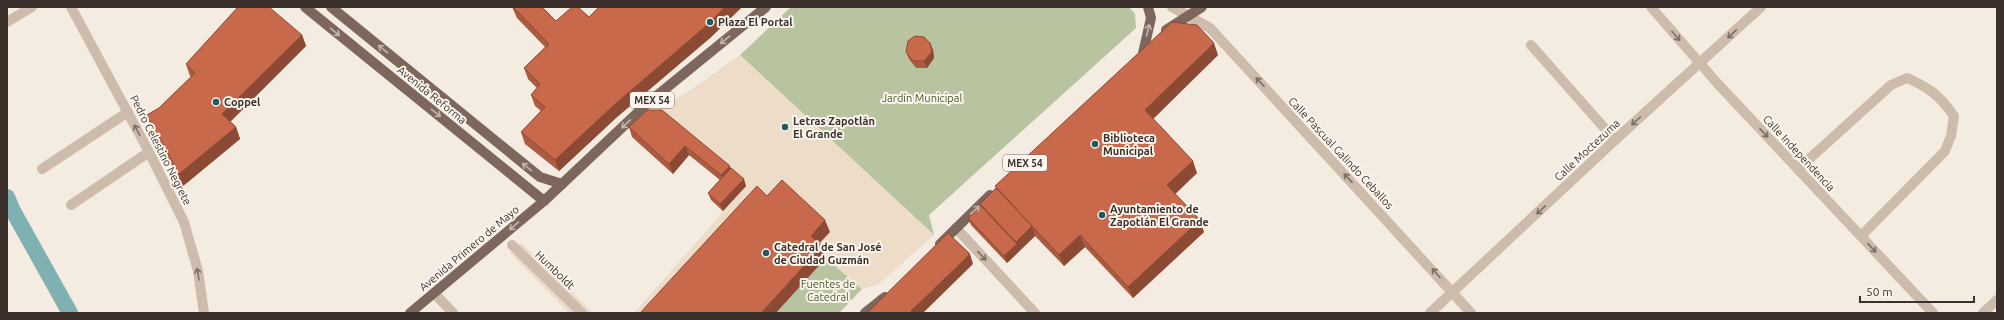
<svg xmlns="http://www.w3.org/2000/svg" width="2004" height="320" font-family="Ubuntu,sans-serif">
<rect width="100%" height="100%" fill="#f4ebe1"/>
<g fill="#b8c4a0">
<polygon points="791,7 1129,7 1135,14 1136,28 929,215 934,235 740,55"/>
<polygon points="826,258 862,289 839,313 776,313"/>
</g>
<g fill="#ecdcc8">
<polygon points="740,55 934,235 879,284 862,289 815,248 655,313 634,313 746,186 656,111 695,87"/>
<polygon points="521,243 593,313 569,313 510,253"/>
</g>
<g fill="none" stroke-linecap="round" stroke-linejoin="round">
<polyline stroke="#7fb0b2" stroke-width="16" points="7,197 13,211 70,313"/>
<g stroke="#cdbbac" stroke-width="10">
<polyline points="71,7 149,152 184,222 198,271 204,313"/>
<polyline points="1172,7 1210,28 1471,313"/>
<polyline points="1651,7 1718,84 1933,313"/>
<polyline points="7,22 32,7"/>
<polyline points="1531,45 1615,140"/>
<polyline points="42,169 128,112"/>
<path d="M1798,169L1891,85L1907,78C1930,88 1940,96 1954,116L1951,136L1945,151L1861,236"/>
<polyline points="71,205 149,152"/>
<polyline points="956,228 1035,313"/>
<polyline points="512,245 582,313"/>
<polyline points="434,293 453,313"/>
<polyline points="1430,313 1615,140 1761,7"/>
<polyline points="1983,313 1997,300"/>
</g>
<g stroke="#7d675c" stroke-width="10">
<polyline points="305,7 544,201"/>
<polyline points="331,7 540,177 562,184"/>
<polyline points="1166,30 1202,7"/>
<polyline points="1143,53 1151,18 1148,7"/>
<polyline points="940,244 990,195"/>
<polyline points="410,313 544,201 649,102 766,7"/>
<polyline points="865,313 885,297"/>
</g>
</g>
<g fill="#ac5a40">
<polygon points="512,7 556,21 589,17 599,7 742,7 710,38 617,117 559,171 525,144 521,132 541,111 535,106 531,95 537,88 528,79 524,68 545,47 517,18"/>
<polygon points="302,35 306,46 230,122 236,127 240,139 183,186 151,127 147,115 159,108 191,77 190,76 186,64"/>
<polygon points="930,43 933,50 934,58 927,68 916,68 909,59 906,52"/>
<polygon points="1218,55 1153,119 1197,173 1175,194 1204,232 1133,298 1085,247 1064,266 1035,236 1007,263 971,225 968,218 981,206 980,204 996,188 995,186"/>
<polygon points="647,110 730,168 746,186 723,211 711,200 708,193 720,180 689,155 673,174 632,137 629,127"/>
</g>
<g fill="#8c4a34">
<polygon points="725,7 742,7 710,38 617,117 559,171 555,160 613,106"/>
<polygon points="302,35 306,46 227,125 222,114"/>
<polygon points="930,43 933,50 934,58 927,68 924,61"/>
<polygon points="1214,43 1218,55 1150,122 1145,110"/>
<polygon points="236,127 240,139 183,186 179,174"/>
<polygon points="685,146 689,155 673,174 669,164"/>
<polygon points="1193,161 1197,173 1172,197 1167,185"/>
<polygon points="730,166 733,175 725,184 721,175"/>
<polygon points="744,179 746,186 723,211 720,204"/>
<polygon points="825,220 830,232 815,248 811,236"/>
<polygon points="1200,220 1204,232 1133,298 1128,287"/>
<polygon points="1032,226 1035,236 1007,263 1004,256 1017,244 1016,242"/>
<polygon points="1080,235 1085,247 1064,266 1059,255"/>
<polygon points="822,246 826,258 776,313 761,313"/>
<polygon points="970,254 973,264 923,313 912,313 911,311"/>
</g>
<g fill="#c8694b" stroke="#8c4a34">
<polygon points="238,7 269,7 302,35 222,114 236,127 179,174 147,115 159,108 195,73 186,64"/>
<polygon points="513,7 542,7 556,21 572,7 578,7 589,17 599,7 725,7 706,26 613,106 555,160 521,132 545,107 531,95 540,84 524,68 549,44"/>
<polygon points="1172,22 1197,25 1214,43 1145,110 1193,161 1167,185 1200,220 1128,287 1080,235 1059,255 995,186"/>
<polygon points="915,36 924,37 930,43 932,52 924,61 913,61 906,52 908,41"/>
<polygon points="647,110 662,110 730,166 721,175 685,146 669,164 629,127"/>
<polygon points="731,168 744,179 720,204 708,193"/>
<polygon points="782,180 825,220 811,236 822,246 761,313 640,313 757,186 767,196"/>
<polygon points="996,188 1032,226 1016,242 980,204"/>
<polygon points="981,206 1017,244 1004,256 968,218"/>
<polygon points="948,233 970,254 911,311 913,313 867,313"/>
</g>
<defs><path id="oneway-shaft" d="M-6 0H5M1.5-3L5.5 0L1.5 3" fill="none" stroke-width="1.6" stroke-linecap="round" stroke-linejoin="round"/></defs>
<g stroke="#c2b5ac">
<use href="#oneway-shaft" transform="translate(1148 30) rotate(-77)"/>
<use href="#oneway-shaft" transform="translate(335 32) rotate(39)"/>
<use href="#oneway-shaft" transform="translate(725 40) rotate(141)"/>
<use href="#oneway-shaft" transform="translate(383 49) rotate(-141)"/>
<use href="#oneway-shaft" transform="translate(436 113) rotate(39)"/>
<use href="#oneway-shaft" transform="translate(626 124) rotate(137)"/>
<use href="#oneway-shaft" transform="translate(527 167) rotate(-141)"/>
<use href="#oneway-shaft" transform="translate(975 210) rotate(-43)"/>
<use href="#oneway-shaft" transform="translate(514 226) rotate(140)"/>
</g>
<g stroke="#7d6f65">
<use href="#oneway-shaft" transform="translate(1732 34) rotate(137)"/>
<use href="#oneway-shaft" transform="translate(1676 36) rotate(49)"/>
<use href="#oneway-shaft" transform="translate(1260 82) rotate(-133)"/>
<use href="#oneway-shaft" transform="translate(1636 121) rotate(138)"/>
<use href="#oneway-shaft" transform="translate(137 130) rotate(-118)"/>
<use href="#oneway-shaft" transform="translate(1764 133) rotate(47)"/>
<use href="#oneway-shaft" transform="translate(1348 178) rotate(-133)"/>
<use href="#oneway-shaft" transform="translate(1541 210) rotate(137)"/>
<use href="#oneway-shaft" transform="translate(1872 248) rotate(47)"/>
<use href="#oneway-shaft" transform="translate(982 256) rotate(47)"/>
<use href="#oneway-shaft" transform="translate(1436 273) rotate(-131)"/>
<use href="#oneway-shaft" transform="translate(198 274) rotate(-100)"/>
</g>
<g fill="#1f5a5e" stroke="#fbf5ee" stroke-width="1.5">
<circle cx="710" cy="22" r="4"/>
<circle cx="216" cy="102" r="4"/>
<circle cx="785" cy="127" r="4"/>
<circle cx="1095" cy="144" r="4"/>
<circle cx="1102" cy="215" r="4"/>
<circle cx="766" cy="253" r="4"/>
</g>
<g text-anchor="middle" stroke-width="4" stroke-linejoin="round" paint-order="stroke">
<g fill="#fbf5ee" stroke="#756b66" stroke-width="1">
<rect x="630" y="92" width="44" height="16" rx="3"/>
<rect x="1003" y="155" width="44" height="16" rx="3"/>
</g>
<g font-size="10" font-weight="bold" fill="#3b302b">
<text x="652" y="104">MEX 54</text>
<text x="1025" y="167">MEX 54</text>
</g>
<g font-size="11" font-weight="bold" fill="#3b302b" stroke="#fbf5ee" text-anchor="start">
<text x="718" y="26">Plaza El Portal</text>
<text x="224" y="106">Coppel</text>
<text x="793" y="125">Letras Zapotlán<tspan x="793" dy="13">El Grande</tspan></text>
<text x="1103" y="142">Biblioteca<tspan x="1103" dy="13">Municipal</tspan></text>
<text x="1110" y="213">Ayuntamiento de<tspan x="1110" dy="13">Zapotlán El Grande</tspan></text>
<text x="774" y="251">Catedral de San José<tspan x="774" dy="13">de Ciudad Guzmán</tspan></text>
</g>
<g font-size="11" fill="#3b302b" stroke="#fbf5ee">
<text transform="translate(432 95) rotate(39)" y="4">Avenida Reforma</text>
<text transform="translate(161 150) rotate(63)" y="4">Pedro Celestino Negrete</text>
<text transform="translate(1587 150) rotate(-43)" y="4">Calle Moctezuma</text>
<text transform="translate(1341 153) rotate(47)" y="4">Calle Pascual Galindo Ceballos</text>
<text transform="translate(1799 153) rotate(47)" y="4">Calle Independencia</text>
<text transform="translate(469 248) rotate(-40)" y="4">Avenida Primero de Mayo</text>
<text transform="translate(555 270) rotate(44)" y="4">Humboldt</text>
</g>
<g font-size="11" fill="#4a5a2e" stroke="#fbf5ee">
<text x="922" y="102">Jardín Municipal</text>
<text x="828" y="288">Fuentes de<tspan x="828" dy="13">Catedral</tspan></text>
</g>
</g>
<rect width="2004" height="320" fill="none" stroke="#3b302b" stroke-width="16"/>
<path d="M1860 296v6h114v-6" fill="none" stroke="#3b302b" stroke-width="2"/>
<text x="1866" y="296" font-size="12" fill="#3b302b" stroke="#fbf5ee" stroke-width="3" paint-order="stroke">50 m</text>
</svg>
